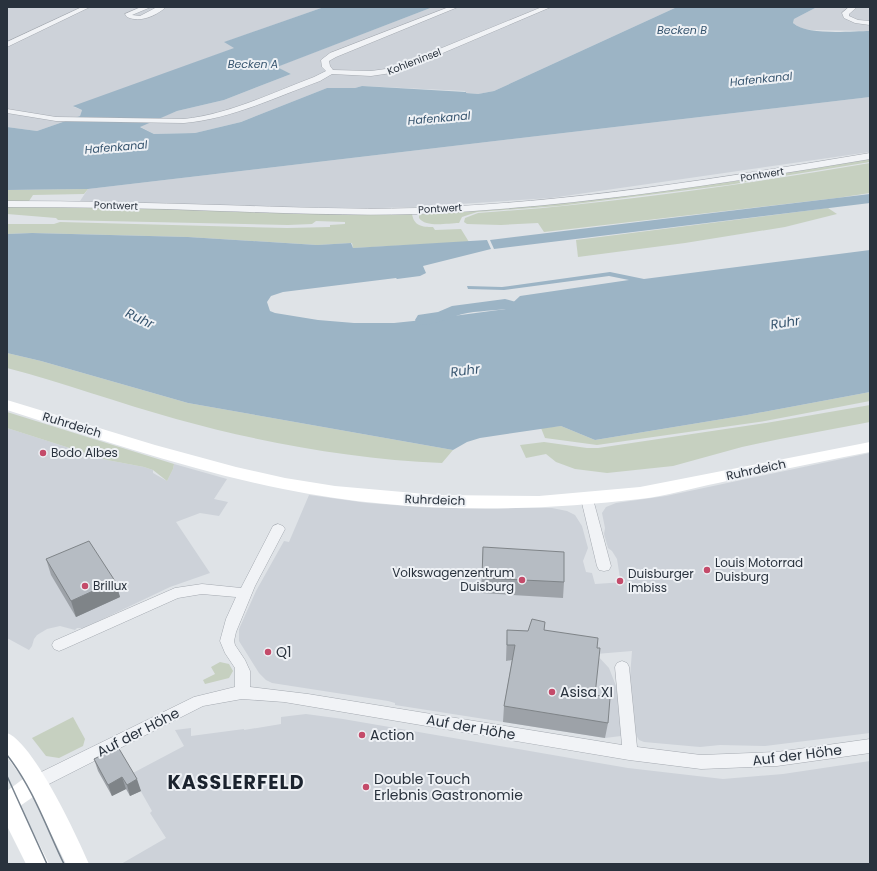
<svg xmlns="http://www.w3.org/2000/svg" width="877" height="871" font-family="Poppins,sans-serif">
<rect width="100%" height="100%" fill="#dfe3e7"/>
<g fill="#cdd2d9">
<polygon points="7,7 324,7 225,42 235,48 74,107 82,110 80,116 37,131 7,127"/>
<polygon points="433,7 677,7 494,91 478,94 466,93 465,91 362,86 355,88 327,88 241,122 195,133 154,134 139,126 177,111 224,100 291,74 276,67"/>
<polygon points="817,7 870,7 870,31 811,30 800,28 793,23 794,19"/>
<polygon points="870,97 870,152 551,198 413,207 351,209 80,201 88,189"/>
<polygon points="7,428 107,460 144,467 153,470 153,473 167,481 173,469 174,464 227,479 214,499 228,502 219,516 200,513 176,522 210,573 170,587 84,628 77,628 75,630 60,626 47,629 37,635 34,639 32,646 29,650 7,638"/>
<polygon points="870,453 870,733 765,746 720,745 700,747 644,742 639,740 636,735 630,677 632,651 596,654 609,668 616,686 621,713 623,732 621,736 605,738 395,705 395,703 388,701 272,683 266,680 259,673 239,641 239,629 256,591 284,541 289,542 309,495 367,503 434,508 552,508 567,511 575,515 582,526 588,548 583,561 586,572 592,573 595,584 625,582 625,579 620,578 617,559 612,551 608,548 604,534 605,528 602,513 606,507 616,503 666,496"/>
<polygon points="306,714 343,719 628,768 723,779 783,774 870,761 870,864 121,864 166,838 150,813 152,811 131,774 184,746 175,730 191,728 191,736 244,729 244,730 281,724 281,717"/>
</g>
<g fill="#c6d0c0">
<path d="M870,158V162L728,185L559,206L477,212L462,217L459,223C448,223 426,228 419,218V213L649,192L735,181Z"/>
<path d="M870,163V193L837,198L544,232L538,223L501,225L467,224L464,222L465,218L478,213C610,204 740,185 870,163Z"/>
<polygon points="88,189 84,194 33,195 29,201 7,202 7,190"/>
<path d="M55,206L412,214C414,226 422,227 433,227L435,230L461,229L469,242L353,248L352,243L317,245L188,237L32,233L7,234V224H54L60,222L287,228L330,227V225L345,224V222L316,221L312,224L288,225L58,220L56,218L7,214V207Z"/>
<polygon points="828,208 837,214 785,227 685,243 578,257 576,240"/>
<path d="M7,353L41,361L188,403L453,450L442,463C352,459 263,443 176,419C119,403 64,383 7,368Z"/>
<polygon points="870,392 870,401 765,421 597,445 545,438 541,428 561,426 595,440 747,415"/>
<polygon points="870,405 870,422 780,439 742,447 673,466 607,473 575,469 556,462 546,454 526,458 520,445 544,442 587,448 598,448 766,423"/>
<polygon points="7,412 174,464 173,469 167,481 153,470 144,467 107,460 7,428"/>
<polygon points="220,662 229,664 233,671 229,678 205,684 203,680 215,674 211,667"/>
<polygon points="73,717 85,739 83,746 59,758 46,756 32,738"/>
</g>
<g fill="#9cb4c5">
<path d="M324,7H433L277,67L291,74L224,100L177,111L140,127L154,134L195,133L241,122L327,88H355L362,86L466,92V93L478,94L494,91L677,7H817L794,19L793,23C807,36 851,31 870,31V97L88,189L7,190V127L37,131L80,116L82,110L73,106L234,48L224,42Z"/>
<polygon points="870,194 870,203 494,249 490,240"/>
<polygon points="32,233 188,237 317,245 351,243 353,248 487,240 491,249 423,266 426,273 420,276 397,279 396,278 283,292 271,296 267,302 270,311 275,313 318,320 354,323 394,323 423,320 506,309 520,296 629,280 609,276 504,290 468,289 467,286 502,287 610,272 644,279 870,250 870,392 747,415 595,440 561,426 480,438 467,442 453,450 188,403 41,361 7,353 7,234"/>
</g>
<g fill="none" stroke-linecap="round" stroke-linejoin="round">
<path fill="#9cb4c5" fill-rule="evenodd" d="M505,299L516,302L518,305L516,308L510,310L505,309C490,311 470,311 456,316C444,320 430,327 417,324L415,320L418,315L438,312L452,306Z"/>
<g stroke="#a5aab1" stroke-width="1">
<g id="street">
<polygon points="82,7 90,7 7,47 7,42"/>
<path d="M141,7H151L132,15L140,16L157,7H166C156,16 140,23 127,17L125,14Z"/>
<path d="M449,7H458L336,57L329,61L330,66L333,70L371,71L393,68L542,7H551L398,72L371,76L332,74L320,81C276,97 231,119 184,123L56,121L7,113V109L56,117L184,119C229,114 272,93 314,77L326,71L322,67L321,60L330,53Z"/>
<polygon points="849,7 857,7 849,14 849,16 858,20 870,21 870,25 855,23 844,18 842,13"/>
<path d="M870,153V159C720,184 569,208 416,214C351,216 286,213 220,211C149,208 78,207 7,207V201C78,201 149,203 220,205C286,207 351,210 416,208C569,203 720,178 870,153Z"/>
<polygon points="587,495 592,496 593,499 611,566 609,570 604,571 599,570 597,566 581,499 582,496"/>
<polygon points="278,524 283,526 285,529 255,586 236,632 234,641 235,645 245,660 250,671 250,687 308,694 622,745 615,667 617,663 622,661 627,663 629,667 637,747 701,755 777,752 870,739 870,753 777,766 701,769 629,760 284,702 242,699 203,706 43,787 37,789 31,787 29,782 31,777 194,697 235,687 235,668 225,653 220,641 226,619 236,597 202,594 178,598 64,649 59,651 54,649 52,645 54,641 175,588 202,584 241,588 273,526"/>
</g>
</g>
<use href="#street" fill="#f1f3f6" fill-rule="evenodd"/>
<g fill="#fff" fill-rule="evenodd">
<path d="M7,400L155,445L236,467L285,478L335,486L437,495L539,496L640,487L870,442V452C819,462 769,472 718,483C692,488 667,496 640,499C522,513 400,513 283,489C189,470 99,439 7,410Z"/>
<path d="M7,733C33,742 77,836 89,864H66L33,797L20,806L49,864H26L7,826V791L23,779L7,757Z"/>
</g>
<g stroke="#79848f" stroke-width="1.5">
<path d="M7,755C33,788 46,827 64,864"/>
<polyline points="7,776 47,864"/>
</g>
</g>
<g fill="#9da2a8">
<polygon points="483,547 564,582 563,598 481,593"/>
<polygon points="46,559 115,581 120,597 76,617 51,575"/>
<polygon points="545,622 544,630 597,648 595,695 608,723 605,738 503,722 504,706 512,660 506,661 507,630 528,631"/>
<polygon points="118,747 141,791 130,796 126,789 112,796 98,771 94,759"/>
</g>
<g fill="#7f8488">
<polygon points="115,581 120,597 76,617 71,601"/>
<polygon points="122,777 126,789 112,796 108,785"/>
<polygon points="137,779 141,791 130,796 127,785"/>
</g>
<g fill="#b6bcc3" stroke="#7f8488">
<polygon points="89,541 115,581 71,601 46,559"/>
<polygon points="483,547 564,552 564,582 482,578"/>
<polygon points="532,619 545,622 544,630 598,638 597,648 600,648 595,695 610,698 608,723 504,706 515,645 507,645 507,630 528,631"/>
<polygon points="118,747 137,779 127,785 122,777 108,785 94,759"/>
</g>
<g fill="#c44b6a" stroke="#eef1f5" stroke-width="1.5">
<circle cx="43" cy="453" r="4"/>
<circle cx="707" cy="570" r="4"/>
<circle cx="522" cy="580" r="4"/>
<circle cx="620" cy="581" r="4"/>
<circle cx="85" cy="586" r="4"/>
<circle cx="268" cy="652" r="4"/>
<circle cx="552" cy="692" r="4"/>
<circle cx="362" cy="735" r="4"/>
<circle cx="366" cy="787" r="4"/>
</g>
<g text-anchor="middle" stroke-width="4" stroke-linejoin="round" paint-order="stroke">
<g font-size="10" fill="#29323d" stroke="#eef1f5">
<text transform="translate(414 61) rotate(-21)" y="4">Kohleninsel</text>
<text transform="translate(762 174) rotate(-9)" y="4">Pontwert</text>
<text transform="translate(116 205) rotate(2)" y="4">Pontwert</text>
<text transform="translate(440 208) rotate(-3)" y="4">Pontwert</text>
</g>
<g font-size="11" font-style="italic" fill="#36546e" stroke="#eef1f5">
<text x="682" y="34">Becken B</text>
<text x="253" y="68">Becken A</text>
<text transform="translate(761 79) rotate(-6)" y="4">Hafenkanal</text>
<text transform="translate(439 118) rotate(-5)" y="4">Hafenkanal</text>
<text transform="translate(116 147) rotate(-5)" y="4">Hafenkanal</text>
</g>
<g font-size="12" fill="#29323d" stroke="#eef1f5">
<text transform="translate(72 425) rotate(17)" y="4">Ruhrdeich</text>
<text transform="translate(756 470) rotate(-12)" y="4">Ruhrdeich</text>
<text transform="translate(435 500) rotate(2)" y="4">Ruhrdeich</text>
</g>
<g font-size="12" fill="#29323d" stroke="#eef1f5" text-anchor="start">
<text x="51" y="457">Bodo Albes</text>
<text x="715" y="567">Louis Motorrad<tspan x="715" dy="14">Duisburg</tspan></text>
<text x="514" y="577" text-anchor="end">Volkswagenzentrum<tspan x="514" dy="14">Duisburg</tspan></text>
<text x="628" y="578">Duisburger<tspan x="628" dy="14">Imbiss</tspan></text>
<text x="93" y="590">Brillux</text>
</g>
<g font-size="13" font-style="italic" fill="#36546e" stroke="#eef1f5">
<text transform="translate(140 318) rotate(26)" y="5">Ruhr</text>
<text transform="translate(785 322) rotate(-9)" y="5">Ruhr</text>
<text transform="translate(465 370) rotate(-7)" y="5">Ruhr</text>
</g>
<g font-size="14" fill="#29323d" stroke="#eef1f5" text-anchor="start">
<text x="276" y="657">Q1</text>
<text x="560" y="697">Asisa XI</text>
<text x="370" y="740">Action</text>
<text x="374" y="784">Double Touch<tspan x="374" dy="16">Erlebnis Gastronomie</tspan></text>
</g>
<g font-size="14" fill="#29323d" stroke="#eef1f5">
<text transform="translate(471 727) rotate(10)" y="5">Auf der Höhe</text>
<text transform="translate(138 732) rotate(-27)" y="5">Auf der Höhe</text>
<text transform="translate(797 755) rotate(-7)" y="5">Auf der Höhe</text>
</g>
<g font-size="19" font-weight="bold" letter-spacing="1" fill="#1b232e" stroke="#eef1f5">
<text x="236" y="789">KASSLERFELD</text>
</g>
</g>
<rect width="877" height="871" fill="none" stroke="#29323d" stroke-width="16"/>
</svg>
